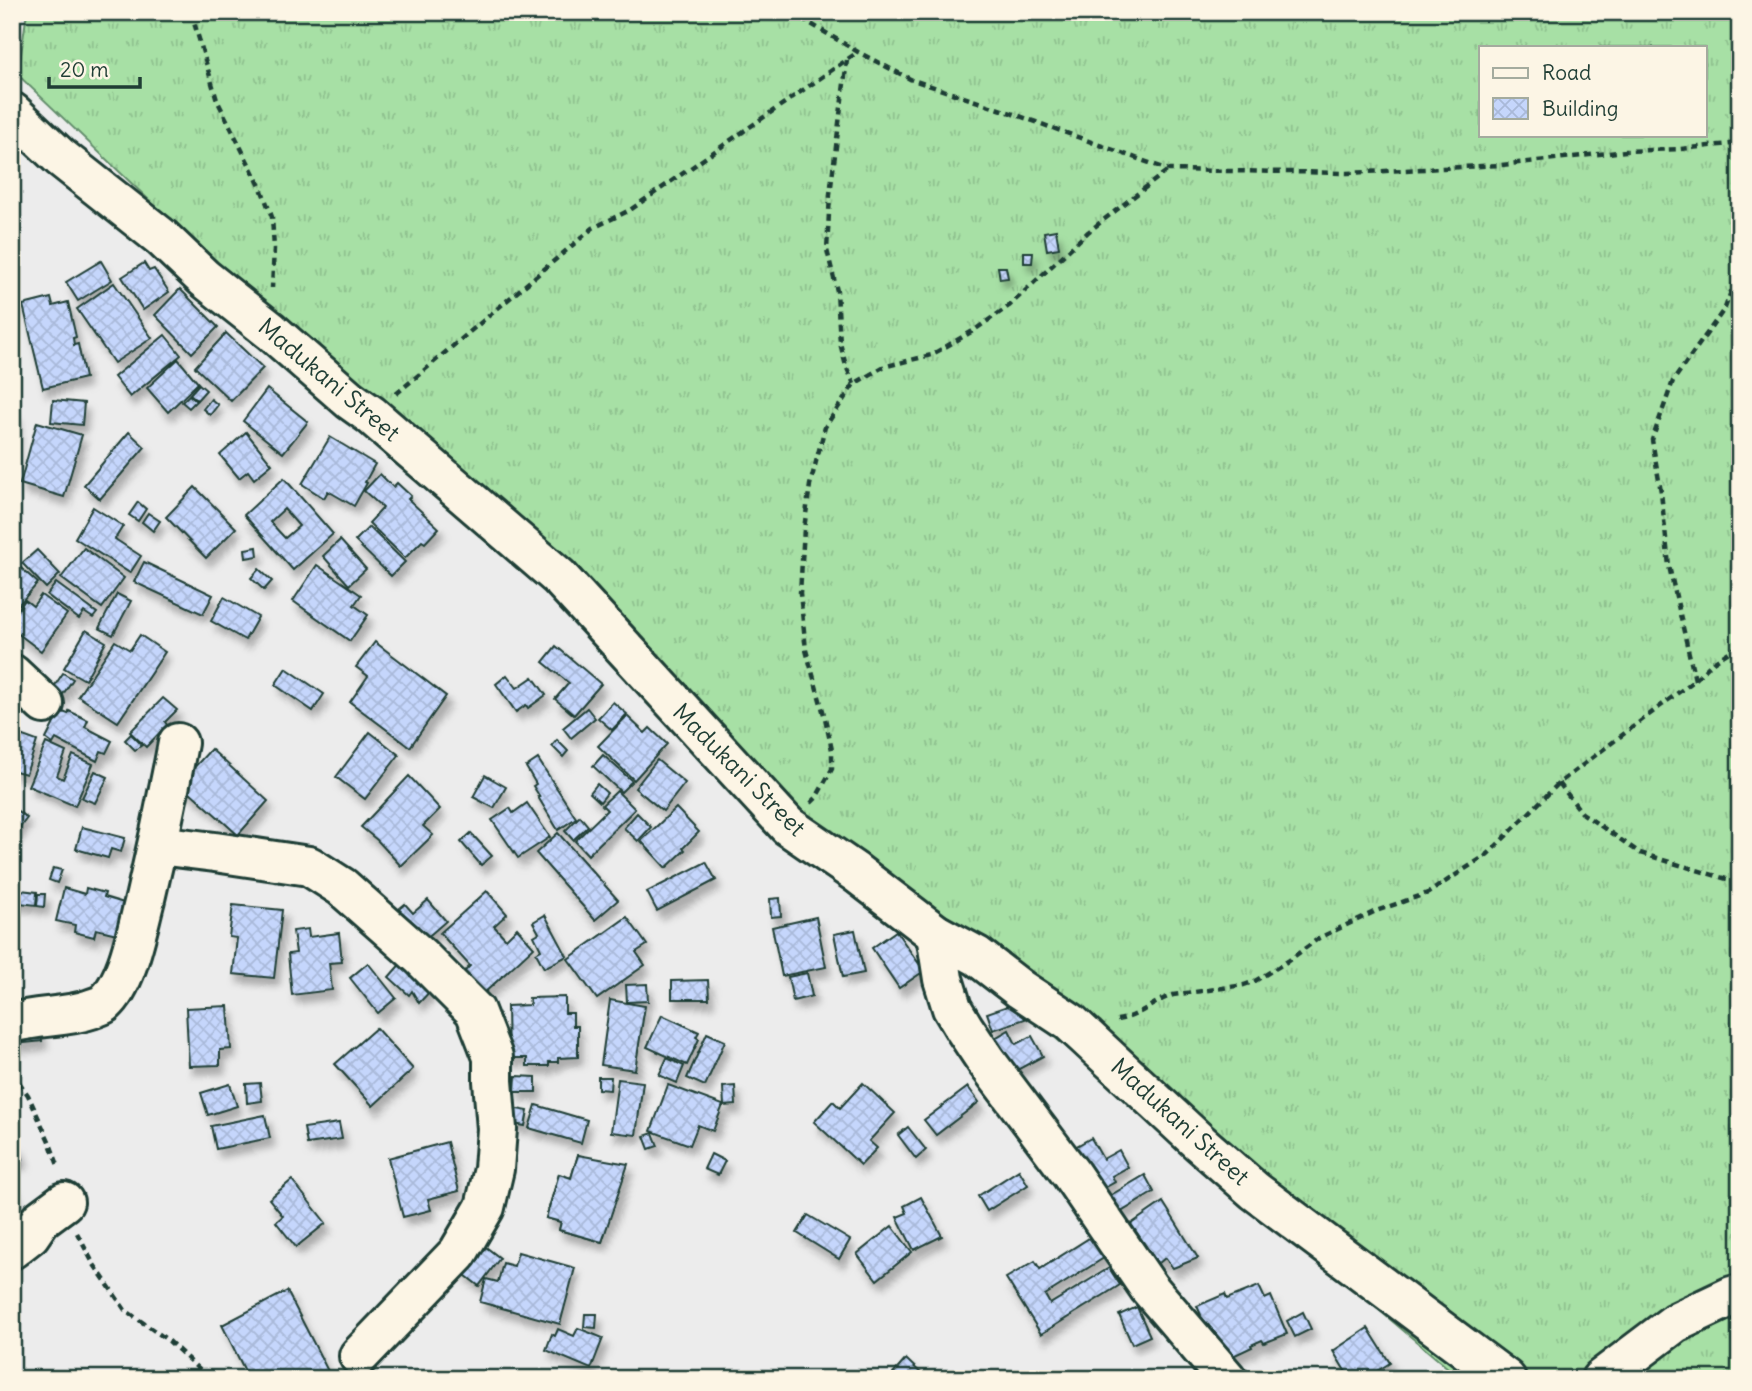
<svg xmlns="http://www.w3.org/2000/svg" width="1752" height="1391" font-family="Delius,sans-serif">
<defs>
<pattern id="grass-tufts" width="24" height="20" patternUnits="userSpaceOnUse" patternTransform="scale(1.75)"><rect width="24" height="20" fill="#a7e0a5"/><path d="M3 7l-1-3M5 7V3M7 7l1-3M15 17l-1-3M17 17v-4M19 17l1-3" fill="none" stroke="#8fc18f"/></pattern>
<pattern id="building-cross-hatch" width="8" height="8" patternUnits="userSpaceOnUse" patternTransform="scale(1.75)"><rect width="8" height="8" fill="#c5d6fc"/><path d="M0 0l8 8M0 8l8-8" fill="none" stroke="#a9b9d9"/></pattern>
<filter id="shadow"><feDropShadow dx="4.5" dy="8" stdDeviation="3.5" flood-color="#0004"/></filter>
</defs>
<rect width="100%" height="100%" fill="#ececec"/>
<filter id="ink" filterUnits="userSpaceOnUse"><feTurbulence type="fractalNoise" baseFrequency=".0143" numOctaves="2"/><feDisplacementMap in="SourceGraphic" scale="14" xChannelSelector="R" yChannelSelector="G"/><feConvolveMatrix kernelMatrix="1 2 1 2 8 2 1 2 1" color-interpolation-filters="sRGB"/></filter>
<g filter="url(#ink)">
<path fill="url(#grass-tufts)" stroke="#638e6c" stroke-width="2" fill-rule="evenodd" d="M27,12H1740V1379H1461L952,951L285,335L236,283L18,75ZM1481,47H1705V135H1481Z"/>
<g fill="url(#building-cross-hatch)" stroke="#1f3d34" stroke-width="2" fill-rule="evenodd" filter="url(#shadow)">
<polygon points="1056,230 1059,248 1047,250 1044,232"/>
<polygon points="1024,252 1033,252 1032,263 1024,263"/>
<polygon points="101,261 112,280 78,301 66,282"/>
<polygon points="144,263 149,271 154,269 169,292 143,310 122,277"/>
<polygon points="998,267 1006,267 1008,278 1000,279"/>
<polygon points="114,283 152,338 114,363 77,309"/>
<polygon points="180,289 218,327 192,353 155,315"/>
<polygon points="51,298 53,306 68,302 76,337 73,338 74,345 78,344 85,378 43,388 23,305"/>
<polygon points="226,333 263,368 231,401 195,367"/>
<polygon points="165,335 181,355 130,397 114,377"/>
<polygon points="178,359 198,383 168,412 147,388"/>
<polygon points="199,384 206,390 197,400 190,394"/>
<polygon points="267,389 308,422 283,453 243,421"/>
<polygon points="189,395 196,401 189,408 182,402"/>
<polygon points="211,399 218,405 210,415 203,409"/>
<polygon points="53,400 84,403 82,425 51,422"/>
<polygon points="12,413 16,413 15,464 12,464"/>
<polygon points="37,422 82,435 64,497 20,484"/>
<polygon points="129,432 145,447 100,499 84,485"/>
<polygon points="246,432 272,464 254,479 248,471 239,478 220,455"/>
<polygon points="330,437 375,464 365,482 367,483 354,506 328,491 324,498 302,484"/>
<polygon points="380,474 393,487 397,483 411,496 408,499 439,528 425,543 422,541 405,558 369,523 383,508 364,491"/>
<path d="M284,478L333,534L293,570L244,515ZM284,509L299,526L285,538L270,522Z"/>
<polygon points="195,487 236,528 206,558 166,517"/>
<polygon points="138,502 146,509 138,521 129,515"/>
<polygon points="93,507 123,526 115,539 141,556 130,573 75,538"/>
<polygon points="148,513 160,521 153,531 142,522"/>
<polygon points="369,527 405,562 391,576 355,541"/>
<polygon points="340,540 366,569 349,585 323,556"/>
<polygon points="257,547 258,556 246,558 245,549"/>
<polygon points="84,548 124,578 102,608 61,578"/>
<polygon points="37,550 60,574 46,588 22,563"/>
<polygon points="144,562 213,595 203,614 134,582"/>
<polygon points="317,565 361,595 354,605 368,615 350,641 293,601"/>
<polygon points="21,568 38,583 12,612 12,578"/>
<polygon points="259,569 272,581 264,590 251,578"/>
<polygon points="56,583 97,613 93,618 84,612 79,619 47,595"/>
<polygon points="117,594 131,601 113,635 99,628"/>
<polygon points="41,595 67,614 41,651 12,629 12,618 25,600 33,606"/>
<polygon points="224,597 258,617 245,640 211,621"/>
<polygon points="86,630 106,642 85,680 64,668"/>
<polygon points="140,635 165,652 118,722 78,696 115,641 130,650"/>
<polygon points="375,642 446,696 410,747 350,702 368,676 356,667"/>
<polygon points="556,646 601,684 574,715 555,699 569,683 543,662"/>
<polygon points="286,668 324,694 313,711 275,685"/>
<polygon points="63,673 73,679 58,702 48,696"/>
<polygon points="507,675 517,688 533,677 546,695 528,708 526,705 516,712 496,684"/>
<polygon points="163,698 177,710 165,722 167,725 146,747 130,732"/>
<polygon points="613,702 627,714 612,730 598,718"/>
<polygon points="587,708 595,718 571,738 563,728"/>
<polygon points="60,711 68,714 69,711 88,720 85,727 112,741 106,753 101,751 97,761 56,739 53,744 46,739"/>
<polygon points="627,716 645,733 650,728 667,744 634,780 598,746"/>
<polygon points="12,732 37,741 26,774 12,770"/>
<polygon points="370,732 399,755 365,799 336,777"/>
<polygon points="131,734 142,745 135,750 125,740"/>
<polygon points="557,740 568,751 563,757 552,746"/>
<polygon points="46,743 66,752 57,776 63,779 73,755 93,764 75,806 28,786"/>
<polygon points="211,749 268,801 238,835 180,783"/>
<polygon points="603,755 632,781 621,792 593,766"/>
<polygon points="538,759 576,818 558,830 538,797 540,797 533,786 536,784 526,767"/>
<polygon points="657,760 685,783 663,811 635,788"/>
<polygon points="95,771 108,777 95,803 82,798"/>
<polygon points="485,775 506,787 494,808 473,797"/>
<polygon points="409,776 440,809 423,826 433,835 401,866 377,840 361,827"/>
<polygon points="597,784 607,793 600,802 590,793"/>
<polygon points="617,791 635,809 588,855 575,841 607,810 602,805"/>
<polygon points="527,803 550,837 518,858 492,820 510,808 513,813"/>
<polygon points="12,807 27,818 12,838"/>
<polygon points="676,808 699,832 683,848 685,850 666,868 641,841"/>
<polygon points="637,813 651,827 638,841 624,828"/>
<polygon points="580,816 588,826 573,840 565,831"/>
<polygon points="82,827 125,838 121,852 111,849 108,858 76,849"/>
<polygon points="471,833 492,856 481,865 461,842"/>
<polygon points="558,833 618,900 595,920 536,853"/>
<polygon points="706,862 716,880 657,911 647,892"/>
<polygon points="53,868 62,870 57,883 49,880"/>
<polygon points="64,888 85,894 86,888 105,893 104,897 124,903 117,934 96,929 94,937 74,932 75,925 56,921"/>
<polygon points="12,889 37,892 36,905 12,902"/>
<polygon points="487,891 507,914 494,926 506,939 517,928 534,947 483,994 463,973 470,966 440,933"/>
<polygon points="38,894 45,894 44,907 37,906"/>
<polygon points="780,898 781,916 771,917 770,899"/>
<polygon points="428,900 446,921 416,947 388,918 405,904 413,913"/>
<polygon points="233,905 282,910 274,978 233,974 237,938 229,937"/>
<polygon points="545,915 567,956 544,968 536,953 541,950 534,936 539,933 533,922"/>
<polygon points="627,917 647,945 636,952 645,965 597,999 568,959"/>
<polygon points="816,917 826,967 782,976 772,927"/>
<polygon points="308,929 309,937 339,933 342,962 329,963 332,990 292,995 288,954 296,953 293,931"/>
<polygon points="855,930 864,973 843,977 834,934"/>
<polygon points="896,931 924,971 899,988 872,948"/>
<polygon points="403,961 433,988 419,1003 412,991 409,995 389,977"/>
<polygon points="368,963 396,998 378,1013 350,978"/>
<polygon points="807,973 812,996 793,1001 788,977"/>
<polygon points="708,980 709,999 672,999 672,981"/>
<polygon points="647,984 648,1001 627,1002 626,985"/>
<polygon points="565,997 565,1013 573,1013 573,1026 578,1026 578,1057 558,1058 558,1062 549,1062 549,1066 527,1066 527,1058 508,1058 507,1006 530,1005 529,998"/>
<polygon points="610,1000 645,1006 635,1070 601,1065"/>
<polygon points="1019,1002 1025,1019 993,1030 987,1013"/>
<polygon points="228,1006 231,1049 220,1050 220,1065 189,1066 186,1008"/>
<polygon points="662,1015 699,1032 696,1037 699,1039 687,1065 647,1047"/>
<polygon points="376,1028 413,1069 373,1106 335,1064"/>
<polygon points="41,1029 42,1041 16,1044 15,1031"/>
<polygon points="1009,1030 1016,1044 1032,1036 1043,1056 1008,1075 990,1041"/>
<polygon points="707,1033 725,1041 705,1086 687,1078"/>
<polygon points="667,1058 684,1066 677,1083 659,1075"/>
<polygon points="516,1076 536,1077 536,1092 515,1092"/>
<polygon points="598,1077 611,1077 610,1090 598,1089"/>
<polygon points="618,1079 643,1082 636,1135 611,1132"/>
<polygon points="260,1083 262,1101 247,1103 246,1084"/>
<polygon points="863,1083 895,1113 869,1141 877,1148 861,1165 814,1122 833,1101 840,1108"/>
<polygon points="230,1084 237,1106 208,1115 201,1093"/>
<polygon points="668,1085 723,1105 713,1131 698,1125 690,1145 651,1131"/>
<polygon points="735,1086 736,1105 724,1106 723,1087"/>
<polygon points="968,1087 979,1102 936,1135 924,1120"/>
<polygon points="536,1105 587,1120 581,1143 529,1128"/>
<polygon points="506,1107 528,1111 525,1126 503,1122"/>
<polygon points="265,1115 270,1138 216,1149 211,1126"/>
<polygon points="339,1123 342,1139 307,1144 304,1128"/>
<polygon points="908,1127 926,1150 916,1159 898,1135"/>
<polygon points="653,1133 658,1146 649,1149 644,1136"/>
<polygon points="1091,1138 1103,1159 1119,1150 1128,1167 1112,1176 1115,1182 1099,1191 1075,1147"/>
<polygon points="447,1142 459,1191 428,1199 431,1210 403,1217 388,1158"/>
<polygon points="18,1145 23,1159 12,1163 12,1148"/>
<polygon points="711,1154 725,1161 718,1175 704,1169"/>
<polygon points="578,1155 623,1168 602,1242 559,1230 561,1222 546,1218 559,1174 571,1178"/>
<polygon points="578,1155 628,1164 602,1242 559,1230 561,1222 546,1218 559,1174 571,1178"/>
<polygon points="1019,1170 1028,1185 987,1211 978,1196"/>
<polygon points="1145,1175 1154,1192 1121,1212 1111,1195"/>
<polygon points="292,1180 326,1223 296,1247 276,1222 283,1216 269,1199"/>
<polygon points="12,1184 24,1217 17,1220 22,1235 12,1239"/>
<polygon points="921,1197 942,1236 914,1250 897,1217 907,1213 904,1206"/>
<polygon points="1163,1202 1198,1258 1173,1268 1165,1258 1158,1264 1131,1224"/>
<polygon points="808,1215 850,1240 839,1259 797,1233"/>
<polygon points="892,1226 912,1252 877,1280 857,1254"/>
<polygon points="1094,1235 1107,1256 1045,1295 1050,1304 1109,1268 1120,1285 1041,1334 1006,1278 1035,1261 1040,1269"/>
<polygon points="482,1244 500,1258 479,1286 461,1272"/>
<polygon points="518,1252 575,1268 560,1324 480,1302 486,1279 498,1282 503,1263 514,1266"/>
<polygon points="1259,1286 1265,1299 1271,1296 1287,1334 1264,1343 1262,1340 1251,1345 1252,1347 1233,1356 1230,1351 1217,1356 1193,1318 1201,1315 1197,1306 1225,1294 1227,1299"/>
<polygon points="287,1291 332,1379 249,1379 222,1325"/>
<polygon points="1137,1307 1150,1336 1132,1344 1119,1315"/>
<polygon points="1303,1312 1311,1329 1295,1337 1287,1321"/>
<polygon points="585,1314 597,1314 596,1328 584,1327"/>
<polygon points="578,1328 603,1338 591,1369 546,1350 552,1334 555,1336 558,1329 574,1336"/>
<polygon points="1368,1328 1390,1363 1364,1379 1350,1379 1333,1351"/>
<polygon points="906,1359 927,1379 898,1379 893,1374"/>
</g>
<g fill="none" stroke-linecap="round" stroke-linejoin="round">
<g stroke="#1f3d34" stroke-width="44">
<g id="minor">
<polyline points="12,112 60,157 161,237 204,278 271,331 350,400 371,415 559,577 788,826 855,872 936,934 977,956 1020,989 1070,1022 1200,1143 1255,1191 1506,1379"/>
<polyline points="12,674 44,704"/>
<polyline points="158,845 215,852 309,866 342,887 421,957 475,1011 493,1057 493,1081 497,1129 494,1169 485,1207 458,1253 359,1356"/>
<polyline points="936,934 943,979 952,1008 964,1028 986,1061 1071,1174 1149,1288 1227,1379"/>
<path d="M12,1023C38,1015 65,1018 91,1009C95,1007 102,1006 105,1003C128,982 137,929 145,899C157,848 168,796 178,743"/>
<polyline points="12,1249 30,1235 41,1219 64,1202"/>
<polyline points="1601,1379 1675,1323 1732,1296 1740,1294"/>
</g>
</g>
<g stroke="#1f3d34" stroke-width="4.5" stroke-dasharray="7 5" stroke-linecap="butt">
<polyline points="191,12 217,100 261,188 272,217 274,248 272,288"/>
<polyline points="791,12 858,52 910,79 1011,113 1169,170 1348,173 1501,165 1626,151 1680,149 1740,143"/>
<polyline points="847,60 830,194 827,250 837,291 840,343 846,366 854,384"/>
<polyline points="396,394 593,228 630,210 858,52"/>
<polyline points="1695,680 1669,566 1661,492 1652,440 1673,381 1725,308 1740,267"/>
<polyline points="1559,783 1582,813 1640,853 1740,883"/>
<polyline points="811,803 816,798 832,769 832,750 825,718 806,650 800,593 804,529 810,485 825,427 854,384 883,367 931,355 973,331 1009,306 1088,232 1168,170"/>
<path d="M1117,1020C1139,1017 1152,1002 1173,995L1244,985L1255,981L1288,961L1319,938L1376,911L1428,893L1488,854L1559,783L1695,680L1713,662L1740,645"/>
<polyline points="12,1072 28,1095 49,1141 59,1168"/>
<polyline points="77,1233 93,1263 125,1310 169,1341 209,1379"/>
</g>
<use href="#minor" stroke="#fcf5e5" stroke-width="38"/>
</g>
</g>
<g text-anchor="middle" stroke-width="5" stroke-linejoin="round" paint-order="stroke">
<g font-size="24" fill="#1f3d34" stroke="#fcf5e5">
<text transform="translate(329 380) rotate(40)" y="8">Madukani Street</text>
<text transform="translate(739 770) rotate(45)" y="8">Madukani Street</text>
<text transform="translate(1180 1122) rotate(42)" y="8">Madukani Street</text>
</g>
</g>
<rect width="1752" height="1391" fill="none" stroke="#fcf5e5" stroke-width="42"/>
<rect x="21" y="21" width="1710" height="1349" fill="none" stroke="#1f3d34" stroke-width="2.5" filter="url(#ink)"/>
<rect x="1479" y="46" width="228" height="91" fill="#fcf5e5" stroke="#a4ab9e" stroke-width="2"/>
<rect x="1493" y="68" width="35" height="10" fill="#fcf5e5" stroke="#a4ab9e" stroke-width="2"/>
<text x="1542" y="80" font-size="21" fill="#1f3d34">Road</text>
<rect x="1493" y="98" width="35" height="21" fill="url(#building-cross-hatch)" stroke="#a4ab9e" stroke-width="2"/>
<text x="1542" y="116" font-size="21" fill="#1f3d34">Building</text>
<path d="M49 77v10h91v-10" fill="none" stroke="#1f3d34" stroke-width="3.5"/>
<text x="60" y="77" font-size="21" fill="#1f3d34" stroke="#fcf5e5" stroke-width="5" paint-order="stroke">20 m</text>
</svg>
